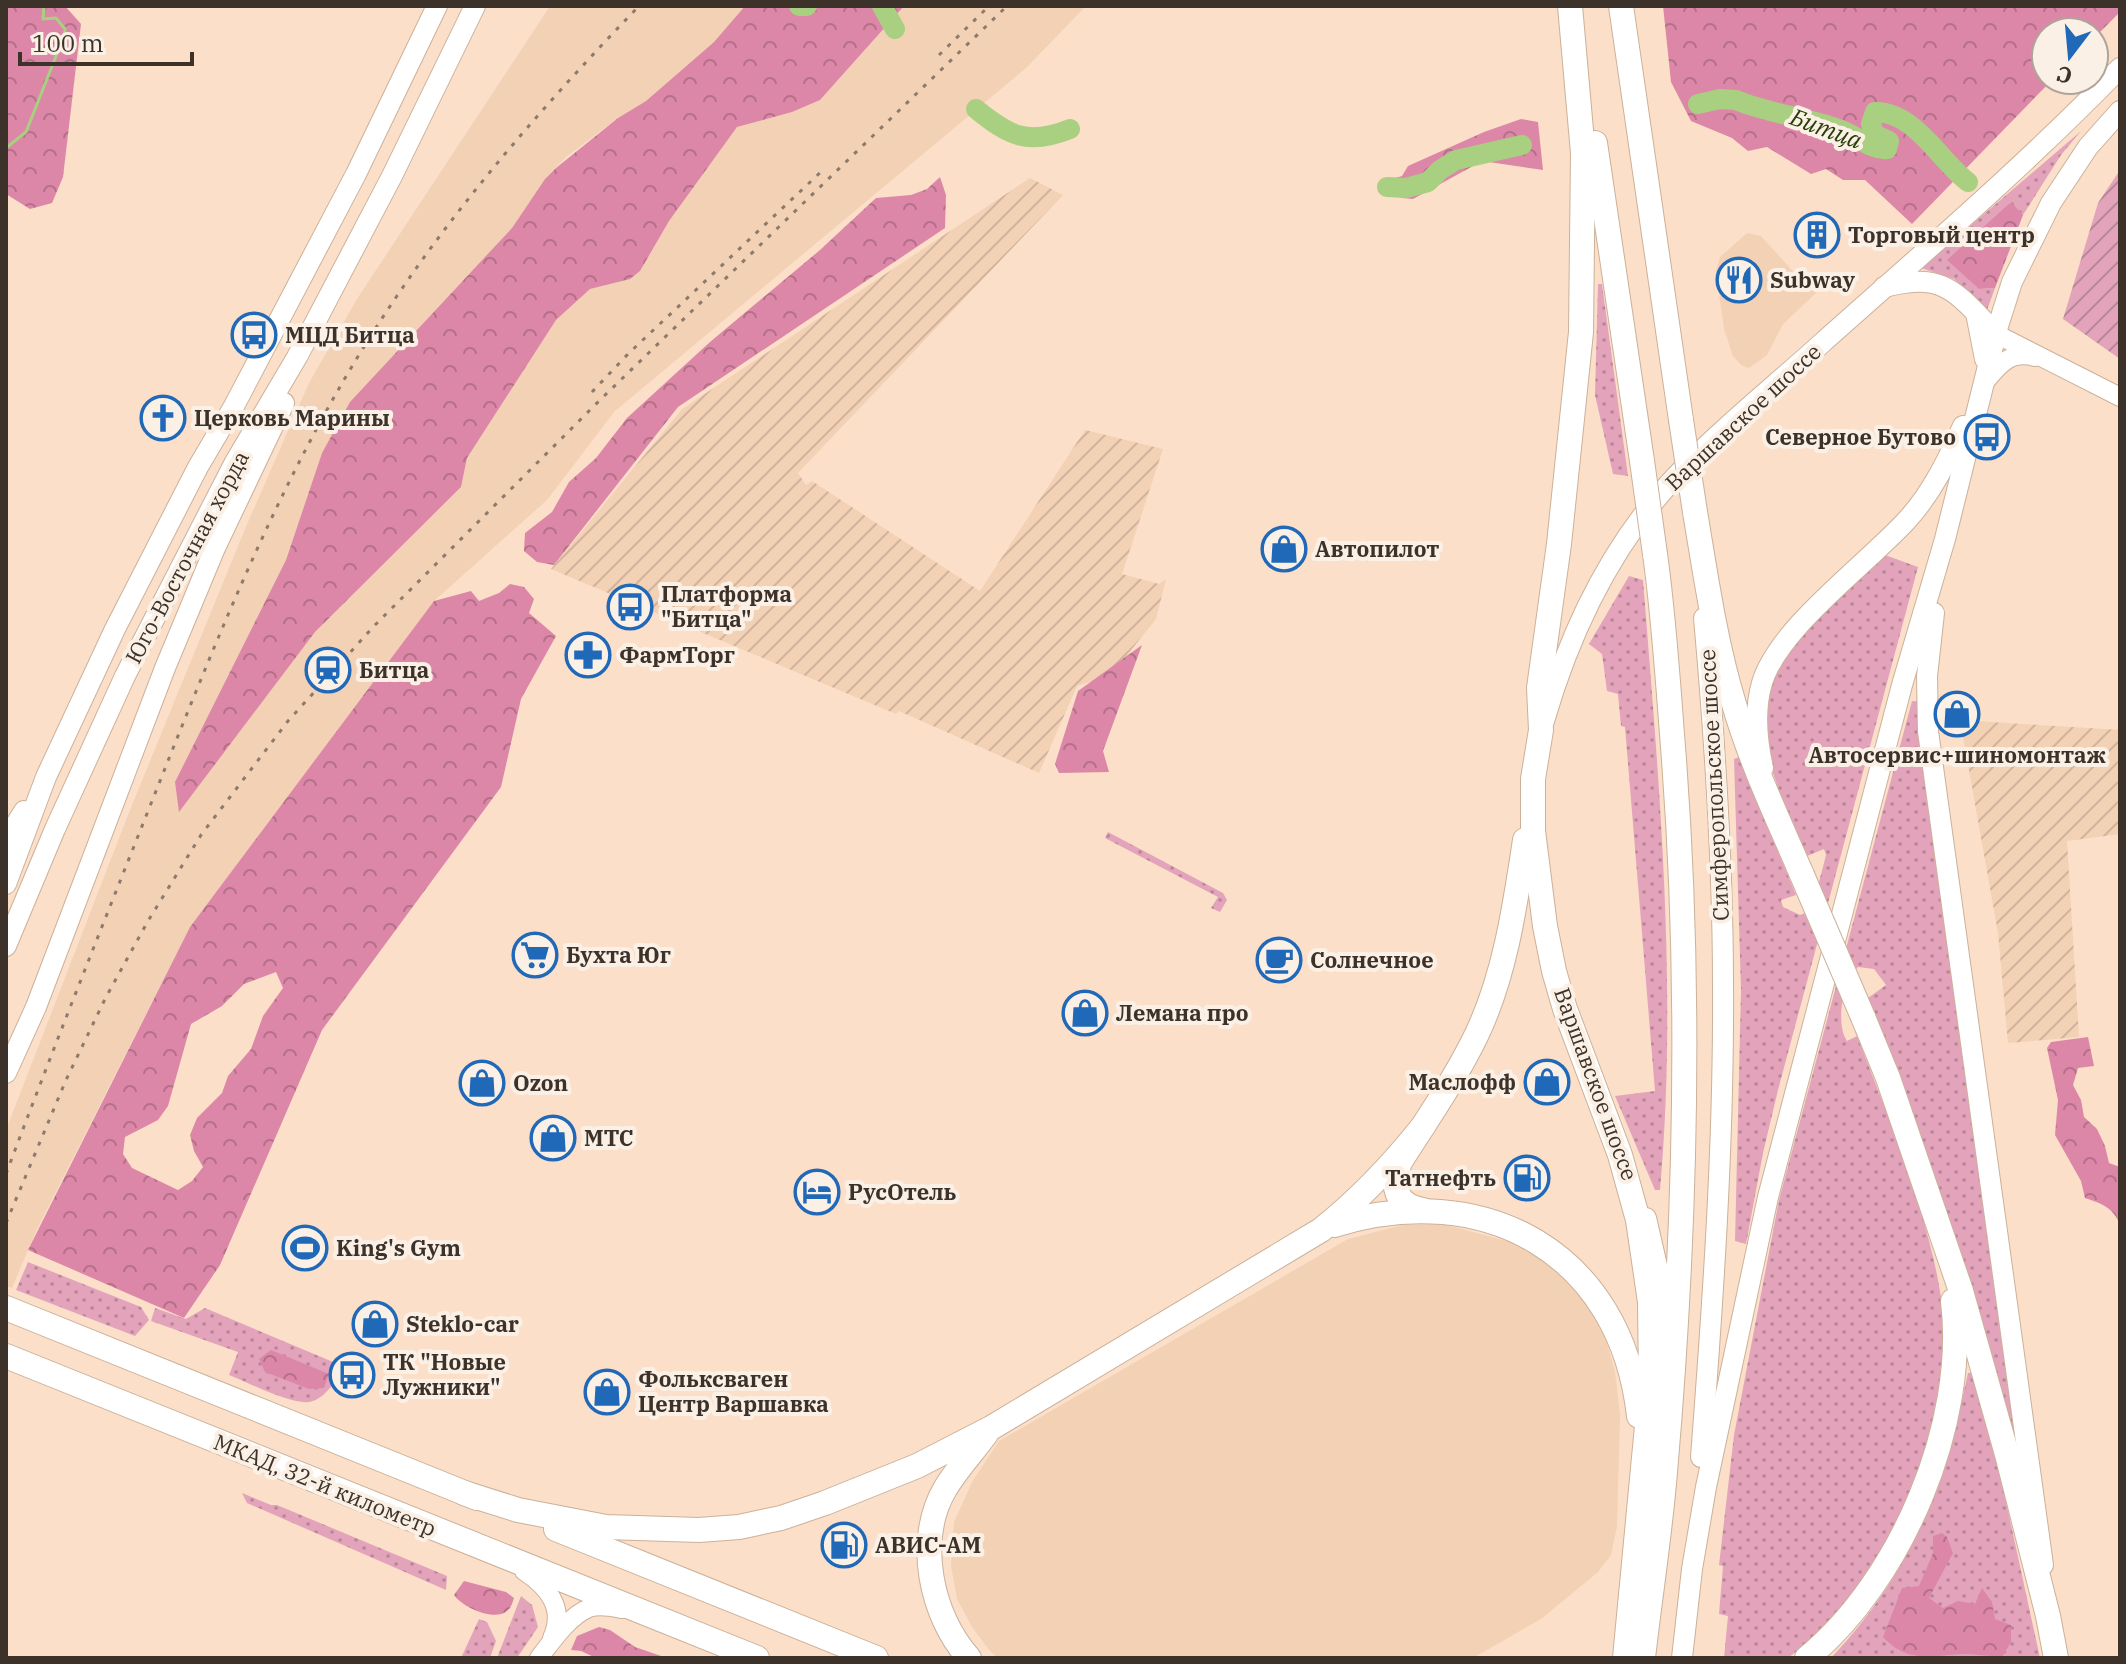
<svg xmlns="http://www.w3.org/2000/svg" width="2126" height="1664" font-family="'IBM Plex Serif',serif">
<defs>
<pattern id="industrial-furrows" width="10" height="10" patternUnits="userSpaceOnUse" patternTransform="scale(2)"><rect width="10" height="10" fill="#f3d1b5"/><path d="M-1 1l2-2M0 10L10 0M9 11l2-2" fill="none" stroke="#d1b49c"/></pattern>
<pattern id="grass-dots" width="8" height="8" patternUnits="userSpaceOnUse" patternTransform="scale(2)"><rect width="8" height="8" fill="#e3a4bb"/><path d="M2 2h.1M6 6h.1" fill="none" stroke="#b98698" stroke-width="1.8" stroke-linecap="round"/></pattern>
<pattern id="forest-crowns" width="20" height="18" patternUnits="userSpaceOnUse" patternTransform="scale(2)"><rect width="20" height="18" fill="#dc87a8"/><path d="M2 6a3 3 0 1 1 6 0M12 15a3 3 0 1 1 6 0" fill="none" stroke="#b46f89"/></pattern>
<pattern id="garden-furrows" width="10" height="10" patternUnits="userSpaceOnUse" patternTransform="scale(2)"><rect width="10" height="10" fill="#e3a4bb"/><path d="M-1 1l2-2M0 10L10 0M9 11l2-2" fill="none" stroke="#b98698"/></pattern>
</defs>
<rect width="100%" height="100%" fill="#fbdfc8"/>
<g fill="#f3d1b5">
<polygon points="550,6 745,6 714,42 646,101 618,118 566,157 545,179 512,228 322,453 286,560 179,811 315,632 461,487 467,458 556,320 590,289 617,282 640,271 668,221 737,127 792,112 829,90 904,6 1086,6 1026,68 614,412 547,500 434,601 190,927 36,1231 12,1288 6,1286 6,1130 130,810 245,529 309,383 357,299"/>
<polygon points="1747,233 1761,236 1799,278 1830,280 1783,324 1767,355 1749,368 1741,365 1733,356 1724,329 1716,271 1720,257"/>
<polygon points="1443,1224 1518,1244 1545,1260 1571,1284 1593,1314 1607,1343 1615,1372 1620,1415 1617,1526 1611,1555 1598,1572 1541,1619 1473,1658 998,1658 990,1651 972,1627 957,1599 951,1566 954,1522 972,1482 999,1441 1348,1239 1403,1225"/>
</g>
<g fill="url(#industrial-furrows)">
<polygon points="1030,178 1063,195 798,473 806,485 812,481 980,591 1085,430 1163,449 1122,574 1159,584 1166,579 1156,619 1111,675 1077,686 1039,773 899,711 896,714 551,569 682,409"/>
<polygon points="1960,720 2120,730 2120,834 2067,841 2079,1037 2008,1043 1998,933"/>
</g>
<g fill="url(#grass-dots)">
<polygon points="2081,131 2061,155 2023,215 2010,202 1979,289 1995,288 1987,310 1954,279 1921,268"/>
<polygon points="1598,284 1602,284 1628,476 1613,474 1595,395"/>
<path d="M1885,555L1918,567L1778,1090L1763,1153L1746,1244L1735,1241L1741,990L1734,759L1739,757L1796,895L1781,900L1783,907L1800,915L1808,912L1813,906L1826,855L1824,849L1807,856C1797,832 1784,807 1776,782C1764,748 1758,698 1778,667C1804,623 1849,590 1885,555Z"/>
<path d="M1629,576L1643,580C1659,782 1678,988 1660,1190H1655L1615,1096L1655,1091L1625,727L1621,726L1618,694L1607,691L1602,654L1589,644Z"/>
<path d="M1912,701L1920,702L2019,1449L2014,1450L1897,1071L1868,998L1886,985L1874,969L1858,967C1843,979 1835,1024 1847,1041L1857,1036C1891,1124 1935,1228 1944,1321C1947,1356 1941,1391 1932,1424C1909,1514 1864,1600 1788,1658H1724L1728,1616L1719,1614L1723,1566L1719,1565L1734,1435L1779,1200Z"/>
<polygon points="1108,832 1223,893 1227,900 1220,912 1211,908 1218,897 1105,838"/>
<polygon points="28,1262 141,1307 149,1320 135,1336 16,1290"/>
<path d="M155,1308L186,1319L205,1308L345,1367C336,1379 326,1399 309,1402C292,1405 247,1382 229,1375L238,1352L151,1321Z"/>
<path d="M1975,1372L1985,1405L2040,1658H1831C1912,1572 1944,1486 1968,1373Z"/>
<polygon points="242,1493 271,1505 277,1505 447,1576 446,1590 247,1503"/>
<polygon points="521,1596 532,1605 538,1627 517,1658 497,1658"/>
<polygon points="479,1619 487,1622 496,1641 490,1658 461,1658"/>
</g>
<g fill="url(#forest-crowns)" fill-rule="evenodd">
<polygon points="6,6 65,6 81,24 63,177 52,203 30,209 6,194"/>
<polygon points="745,6 904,6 820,100 792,112 737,127 669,221 640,271 630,279 590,289 556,320 467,458 461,487 315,632 179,812 175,782 286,560 322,453 350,402 512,228 545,179 556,168 618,118 646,101 714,42"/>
<polygon points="1663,6 2120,6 2120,12 2094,38 2094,32 2046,32 2046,80 2052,80 1912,224 1865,180 1843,180 1826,169 1811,174 1767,147 1748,151 1732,138 1691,121 1671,82"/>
<polygon points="1521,119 1538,122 1543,170 1482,161 1413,199 1402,198 1385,181 1402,176 1408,166 1484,132"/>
<polygon points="940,177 946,195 945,228 678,407 554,565 537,562 524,551 525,533 552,512 569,482 596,458 627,418 710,342 820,250 876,198 911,195 927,189"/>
<polygon points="2011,202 2023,215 1995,288 1979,289 1947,260"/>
<path d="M510,584L524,587L534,599L529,613L556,636L521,699L501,787L322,1030L220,1265L184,1318L28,1250L190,927L434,601L471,591L479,601L499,593ZM276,972L283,988L263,1016L251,1049L228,1076L222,1093L197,1118L190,1135L194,1151L203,1167L192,1181L178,1190L132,1168L123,1154L125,1137L158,1120L168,1106L191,1024L222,1006L244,984Z"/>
<polygon points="1142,645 1103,751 1109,772 1059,773 1055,764 1078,691"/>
<path d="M2088,1037L2094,1066L2078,1068L2073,1085L2081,1100L2084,1117L2097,1129L2105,1146L2109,1163L2120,1167V1225C2114,1208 2101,1203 2085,1198L2081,1181L2055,1135L2058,1100L2047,1048L2051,1042Z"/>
<polygon points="271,1350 329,1374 324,1388 309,1389 265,1372 259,1359"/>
<path d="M1942,1533L1947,1537L1953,1553L1929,1598L1943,1608L1958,1601L1975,1604L1982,1588L1992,1602L1995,1619L2011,1625V1642L2002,1657C1989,1656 1975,1654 1962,1654C1930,1656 1907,1663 1883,1637L1902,1588L1919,1586L1933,1553V1536Z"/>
<path d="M464,1581L506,1592L514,1598C513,1601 511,1608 508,1610C496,1623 462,1607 454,1595Z"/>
<polygon points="599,1627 610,1630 635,1647 667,1658 596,1658 581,1651 571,1650 577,1636"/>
</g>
<polygon fill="url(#garden-furrows)" points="2120,170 2120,359 2063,319 2098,203"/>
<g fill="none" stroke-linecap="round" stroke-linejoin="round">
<polyline stroke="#a9cf80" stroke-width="3" points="6,148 26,132 64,36 65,29 56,18 43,19 44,6"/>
<g stroke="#a9cf80" stroke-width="20">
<polyline points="799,6 807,6"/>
<polyline points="882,6 895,29"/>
<path d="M1698,104L1720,99L1736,100C1769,114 1807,117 1841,130C1857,135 1871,151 1887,149L1889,141L1874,134L1871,124L1875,112C1914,111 1941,162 1968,182"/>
<path d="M976,109C1009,136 1028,146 1070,129"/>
<polyline points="1387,187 1406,188 1428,182 1440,170 1456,160 1522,145"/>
</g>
<g stroke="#cbb19a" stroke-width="20">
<g id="secondary">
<polyline points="1996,334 2120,397"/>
<path d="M1984,383C1999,365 2010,350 2035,357"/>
<path d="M524,1571C548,1587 566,1608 552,1638"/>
<path d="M539,1658C552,1641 569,1616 589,1608C599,1604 612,1607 622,1609"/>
</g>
</g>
<g stroke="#cbb19a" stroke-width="22">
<g id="primary">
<path d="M1884,287C1937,274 1950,285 1985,322"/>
<polyline points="1976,313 1985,359"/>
<polyline points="1934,613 1927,676 1928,731 2043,1565"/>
<path d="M1544,721C1571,628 1615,538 1683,469C1726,424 1776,385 1822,343C1923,253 2026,165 2120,68"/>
<path d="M1763,768C1757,741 1754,710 1762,683C1778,628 1867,564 1907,520C1932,493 1948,459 1963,426"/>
<polyline points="6,840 24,811"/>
<polyline points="6,884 46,777 115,629 198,467 234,406 356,174 437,6"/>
<polyline points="6,946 55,829 125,676 235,462 297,357 392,176 475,6"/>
<polyline points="6,1073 36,1007 165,668 215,548 284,403"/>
<polyline points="1646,1218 1663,1292 1665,1340"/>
<path d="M1701,1457C1713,1300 1724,1143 1723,986C1723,863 1715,741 1704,618"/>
<polyline points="1682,1658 1692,1569 1706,1487 1768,1197 1902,685 1945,539 1998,326 2012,282 2051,203 2088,147 2120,111"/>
</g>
</g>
<g stroke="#cbb19a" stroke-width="26">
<g id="highway">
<polyline points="1570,6 1583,153 1581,332 1559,544 1539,688 1541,730 1533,779 1533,831 1545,926 1554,971 1565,1009 1620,1155 1638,1220 1650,1302 1651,1384 1625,1658"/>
<polyline points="1621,6 1681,420"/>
<polyline points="1595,143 1642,461"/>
<path d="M1695,512C1706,577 1715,642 1734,704C1751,763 1778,819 1802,875"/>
<polyline points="1863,1017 1888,1078 1961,1291 2008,1458 2048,1616 2056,1658"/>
<path d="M1423,1210C1395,1205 1391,1187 1400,1162C1426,1121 1454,1081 1476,1036C1505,976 1515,906 1525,840"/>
<path d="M1334,1225C1485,1178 1621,1253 1639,1416"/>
<polyline points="6,1308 477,1498"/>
<polyline points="6,1356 757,1658"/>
<path d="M464,1493L518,1510L606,1527L699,1530L739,1527L781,1518L825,1503L917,1466L991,1428L1321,1230C1360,1199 1393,1164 1424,1125"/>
<polyline points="556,1529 876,1658"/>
<path d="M969,1658C931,1616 915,1540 945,1489C956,1470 973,1452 986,1434"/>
<path d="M1643,1658C1650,1596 1660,1534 1665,1472C1686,1231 1692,988 1673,747C1668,683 1664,618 1655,554"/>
<path d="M1807,1658C1901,1581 1968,1423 1953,1301"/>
</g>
</g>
<use href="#secondary" stroke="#fff" stroke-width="18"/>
<use href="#primary" stroke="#fff" stroke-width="20"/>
<use href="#highway" stroke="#fff" stroke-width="24"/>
<g stroke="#8c7a6c" stroke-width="3" stroke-dasharray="4 8" stroke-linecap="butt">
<polyline points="939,55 989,6"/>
<polyline points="592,392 628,354 825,168"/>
<path d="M6,1174C54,1046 105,919 156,791C215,643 274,495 357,358C436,228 534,115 639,6"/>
<polyline points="6,1223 66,1080 105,999 148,921 201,835 288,721 374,626 600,400 1007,6"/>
</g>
<g stroke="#cbb19a" stroke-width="26" stroke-linecap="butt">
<g id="highway-bridge">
<polyline points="1681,420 1695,512"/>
<polyline points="1642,461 1655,554"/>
<polyline points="1802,875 1863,1017"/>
</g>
</g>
<use href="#highway-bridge" stroke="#fff" stroke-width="24"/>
</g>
<defs>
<g id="building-ring" transform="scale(2.3)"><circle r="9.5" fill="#fbf0e6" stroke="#2068b8" stroke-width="1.5"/><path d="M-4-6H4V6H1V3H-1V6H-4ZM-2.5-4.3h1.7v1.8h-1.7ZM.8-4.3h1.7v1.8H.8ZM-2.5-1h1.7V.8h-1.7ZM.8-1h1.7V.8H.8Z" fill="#2068b8"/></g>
<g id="restaurant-ring" transform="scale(2.3)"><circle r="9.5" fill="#fbf0e6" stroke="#2068b8" stroke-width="1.5"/><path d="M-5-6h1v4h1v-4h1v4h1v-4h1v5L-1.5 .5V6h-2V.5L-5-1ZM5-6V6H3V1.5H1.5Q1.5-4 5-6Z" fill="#2068b8"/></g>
<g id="bus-ring" transform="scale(2.3)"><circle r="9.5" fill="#fbf0e6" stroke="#2068b8" stroke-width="1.5"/><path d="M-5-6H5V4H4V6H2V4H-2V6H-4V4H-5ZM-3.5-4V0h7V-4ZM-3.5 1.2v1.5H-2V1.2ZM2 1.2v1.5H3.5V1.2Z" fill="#2068b8"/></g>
<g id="church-ring" transform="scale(2.3)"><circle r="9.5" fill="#fbf0e6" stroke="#2068b8" stroke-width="1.5"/><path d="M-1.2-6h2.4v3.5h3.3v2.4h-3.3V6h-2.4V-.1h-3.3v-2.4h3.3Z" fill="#2068b8"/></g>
<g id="shop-ring" transform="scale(2.3)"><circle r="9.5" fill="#fbf0e6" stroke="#2068b8" stroke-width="1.5"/><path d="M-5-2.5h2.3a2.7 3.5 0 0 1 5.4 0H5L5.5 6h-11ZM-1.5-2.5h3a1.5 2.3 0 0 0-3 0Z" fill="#2068b8"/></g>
<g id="pharmacy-ring" transform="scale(2.3)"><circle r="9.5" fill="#fbf0e6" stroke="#2068b8" stroke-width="1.5"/><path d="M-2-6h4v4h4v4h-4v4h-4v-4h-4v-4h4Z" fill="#2068b8"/></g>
<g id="station-ring" transform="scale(2.3)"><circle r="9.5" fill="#fbf0e6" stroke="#2068b8" stroke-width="1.5"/><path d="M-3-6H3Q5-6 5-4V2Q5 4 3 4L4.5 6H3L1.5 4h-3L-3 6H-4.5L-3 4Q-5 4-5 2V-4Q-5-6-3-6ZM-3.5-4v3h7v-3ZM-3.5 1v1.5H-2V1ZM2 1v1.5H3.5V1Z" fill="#2068b8"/></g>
<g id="supermarket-ring" transform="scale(2.3)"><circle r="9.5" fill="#fbf0e6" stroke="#2068b8" stroke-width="1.5"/><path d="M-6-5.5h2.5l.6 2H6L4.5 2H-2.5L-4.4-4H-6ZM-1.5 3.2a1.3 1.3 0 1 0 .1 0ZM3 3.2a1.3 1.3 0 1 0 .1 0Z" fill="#2068b8"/></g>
<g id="cafe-ring" transform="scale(2.3)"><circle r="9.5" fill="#fbf0e6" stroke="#2068b8" stroke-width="1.5"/><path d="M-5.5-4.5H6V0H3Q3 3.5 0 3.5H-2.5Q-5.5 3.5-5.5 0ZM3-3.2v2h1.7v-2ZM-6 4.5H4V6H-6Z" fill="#2068b8"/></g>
<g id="fuel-ring" transform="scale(2.3)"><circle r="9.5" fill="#fbf0e6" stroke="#2068b8" stroke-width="1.5"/><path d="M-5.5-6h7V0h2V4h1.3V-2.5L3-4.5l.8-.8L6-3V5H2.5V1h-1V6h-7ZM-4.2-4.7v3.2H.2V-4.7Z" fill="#2068b8"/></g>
<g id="hotel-ring" transform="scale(2.3)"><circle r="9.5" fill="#fbf0e6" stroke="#2068b8" stroke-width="1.5"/><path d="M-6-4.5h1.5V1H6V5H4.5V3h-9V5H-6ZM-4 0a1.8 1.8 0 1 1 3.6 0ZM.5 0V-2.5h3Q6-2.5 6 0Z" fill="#2068b8"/></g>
<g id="stadium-ring" transform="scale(2.3)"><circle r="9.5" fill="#fbf0e6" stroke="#2068b8" stroke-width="1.5"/><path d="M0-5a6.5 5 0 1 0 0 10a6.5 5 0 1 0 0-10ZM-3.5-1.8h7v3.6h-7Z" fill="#2068b8"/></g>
</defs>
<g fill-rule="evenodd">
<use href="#building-ring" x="1817" y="235"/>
<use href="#restaurant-ring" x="1739" y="280"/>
<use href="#bus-ring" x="254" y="335"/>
<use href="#church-ring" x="163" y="418"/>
<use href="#bus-ring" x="1987" y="437"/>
<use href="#shop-ring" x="1284" y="549"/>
<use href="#bus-ring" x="630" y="607"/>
<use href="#pharmacy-ring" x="588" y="655"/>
<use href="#station-ring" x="328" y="670"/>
<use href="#shop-ring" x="1957" y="714"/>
<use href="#supermarket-ring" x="535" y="955"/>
<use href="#cafe-ring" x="1279" y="960"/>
<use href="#shop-ring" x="1085" y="1013"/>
<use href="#shop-ring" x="1547" y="1082"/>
<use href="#shop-ring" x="482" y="1083"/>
<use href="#shop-ring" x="553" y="1138"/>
<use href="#fuel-ring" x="1527" y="1178"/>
<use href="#hotel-ring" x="817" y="1192"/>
<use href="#stadium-ring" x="305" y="1248"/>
<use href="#shop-ring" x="375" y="1324"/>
<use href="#bus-ring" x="352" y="1375"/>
<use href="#shop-ring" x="607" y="1392"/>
<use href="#fuel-ring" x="844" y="1545"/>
</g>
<g text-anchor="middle" stroke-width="8" stroke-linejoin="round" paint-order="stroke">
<g font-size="22" font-weight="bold" fill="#3c3229" stroke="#fbf0e6" text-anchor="start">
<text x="1848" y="243">Торговый центр</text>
<text x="1770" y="288">Subway</text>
<text x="285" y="343">МЦД Битца</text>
<text x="194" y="426">Церковь Марины</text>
<text x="1956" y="445" text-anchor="end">Северное Бутово</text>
<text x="1315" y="557">Автопилот</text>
<text x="661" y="602">Платформа<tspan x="661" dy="25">"Битца"</tspan></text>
<text x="619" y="663">ФармТорг</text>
<text x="359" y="678">Битца</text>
<text x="1957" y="763" text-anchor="middle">Автосервис+шиномонтаж</text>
<text x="566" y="963">Бухта Юг</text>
<text x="1310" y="968">Солнечное</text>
<text x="1116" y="1021">Лемана про</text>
<text x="1516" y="1090" text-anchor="end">Маслофф</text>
<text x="513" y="1091">Ozon</text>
<text x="584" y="1146">МТС</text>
<text x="1496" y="1186" text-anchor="end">Татнефть</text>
<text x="848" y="1200">РусОтель</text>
<text x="336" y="1256">King's Gym</text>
<text x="406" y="1332">Steklo-car</text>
<text x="383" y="1370">ТК "Новые<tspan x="383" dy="25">Лужники"</tspan></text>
<text x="638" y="1387">Фольксваген<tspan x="638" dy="25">Центр Варшавка</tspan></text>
<text x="875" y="1553">АВИС-АМ</text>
</g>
<g font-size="22" fill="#3c3229" stroke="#fbf0e6">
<text transform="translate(1743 417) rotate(-43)" y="8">Варшавское шоссе</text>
<text transform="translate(187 557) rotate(-62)" y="8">Юго-Восточная хорда</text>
<text transform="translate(1714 785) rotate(-93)" y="8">Симферопольское шоссе</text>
<text transform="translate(1596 1084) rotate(70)" y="8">Варшавское шоссе</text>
<text transform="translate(325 1485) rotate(22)" y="8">МКАД, 32-й километр</text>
</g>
<g font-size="24" font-style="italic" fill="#273e04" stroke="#fbf0e6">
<text transform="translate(1826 129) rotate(20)" y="8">Битца</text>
</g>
</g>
<rect width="2126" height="1664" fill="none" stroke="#3c3229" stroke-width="16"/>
<g transform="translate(2070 56) rotate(196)"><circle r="38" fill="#fbf0e6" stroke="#afa49a" stroke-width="2"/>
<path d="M0-6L14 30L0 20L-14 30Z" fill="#2068b8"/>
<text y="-12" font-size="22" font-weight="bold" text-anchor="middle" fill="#3c3229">С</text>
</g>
<path d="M20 52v12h172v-12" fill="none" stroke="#3c3229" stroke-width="4"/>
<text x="32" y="52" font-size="24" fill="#3c3229" stroke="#fbf0e6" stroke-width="6" paint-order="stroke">100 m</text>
</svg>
